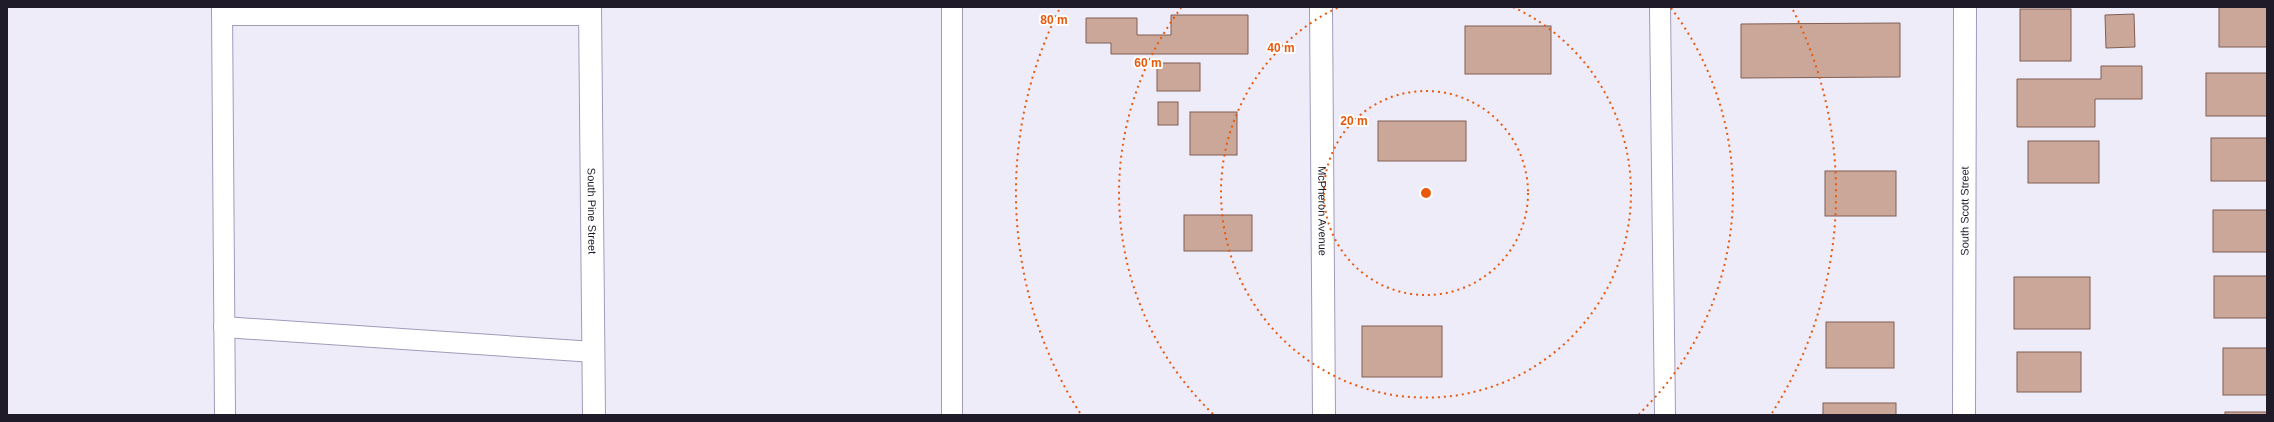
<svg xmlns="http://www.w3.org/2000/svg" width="2274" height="422" font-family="Helvetica,sans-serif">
<rect width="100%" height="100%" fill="#efecfa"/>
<g fill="#cba799" stroke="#805f52">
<rect x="2219" y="7" width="48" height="40"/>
<rect x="2020" y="9" width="51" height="52"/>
<polygon points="2134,14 2135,47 2106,48 2105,15"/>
<polygon points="1171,15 1248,15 1248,54 1111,54 1111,43 1086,43 1086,18 1137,18 1137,35 1171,35"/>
<polygon points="1900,23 1900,77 1741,78 1741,24"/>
<rect x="1465" y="26" width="86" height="48"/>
<rect x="1157" y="63" width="43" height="28"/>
<polygon points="2101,66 2142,66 2142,99 2095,99 2095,127 2017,127 2017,79 2101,79"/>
<rect x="2206" y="73" width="61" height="43"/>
<rect x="1158" y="102" width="20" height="23"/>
<rect x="1190" y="112" width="47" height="43"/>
<rect x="1378" y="121" width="88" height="40"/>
<rect x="2211" y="138" width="56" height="43"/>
<rect x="2028" y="141" width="71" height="42"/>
<rect x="1825" y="171" width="71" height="45"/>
<rect x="2213" y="210" width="54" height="42"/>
<rect x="1184" y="215" width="68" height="36"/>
<rect x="2214" y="276" width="53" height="42"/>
<rect x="2014" y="277" width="76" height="52"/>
<rect x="1826" y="322" width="68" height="46"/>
<rect x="1362" y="326" width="80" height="51"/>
<rect x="2223" y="348" width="44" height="47"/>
<rect x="2017" y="352" width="64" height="40"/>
<rect x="1823" y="403" width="73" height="12"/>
<rect x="2225" y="412" width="42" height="3"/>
</g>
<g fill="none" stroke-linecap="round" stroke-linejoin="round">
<g stroke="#a39abb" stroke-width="22">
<g id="lane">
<polyline points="222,7 225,415"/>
<polyline points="952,7 952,415"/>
<polyline points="1660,7 1665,415"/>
<polyline points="222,15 590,15"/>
<polyline points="224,327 594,352"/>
</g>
</g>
<g stroke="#a39abb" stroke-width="24">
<g id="street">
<path id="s1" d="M1321,7L1324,415"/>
<path id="s2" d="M1964,415L1965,7"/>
</g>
</g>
<g stroke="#a39abb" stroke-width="24">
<g id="secondary">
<path id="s3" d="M590,7L594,415"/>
</g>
</g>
<use href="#lane" stroke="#fff" stroke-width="20"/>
<use href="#street" stroke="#fff" stroke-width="22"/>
<use href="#secondary" stroke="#fff" stroke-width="22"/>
</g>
<g fill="none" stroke="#e8590c" stroke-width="2" stroke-dasharray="2 4">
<circle cx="1426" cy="193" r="102"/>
<path d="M1513 7A205 205 0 1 1 1339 7"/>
<path d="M1213 414A307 307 0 0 1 1181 8M1671 8A307 307 0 0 1 1639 414"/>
<path d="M1080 413A410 410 0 0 1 1059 10M1793 10A410 410 0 0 1 1772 413"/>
</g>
<g text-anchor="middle" stroke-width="4" stroke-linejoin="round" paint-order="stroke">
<g font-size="11" fill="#1f1b28" stroke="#fff">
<text dy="4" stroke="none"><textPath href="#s3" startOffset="204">South Pine Street</textPath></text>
<text dy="4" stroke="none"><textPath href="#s1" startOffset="204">McPheron Avenue</textPath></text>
<text dy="4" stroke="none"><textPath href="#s2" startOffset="204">South Scott Street</textPath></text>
</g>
</g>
<circle cx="1426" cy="193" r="6" fill="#e8590c" stroke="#fff" stroke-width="2"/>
<g font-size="12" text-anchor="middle" font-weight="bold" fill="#e8590c" stroke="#fff" stroke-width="4" stroke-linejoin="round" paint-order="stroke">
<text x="1054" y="24">80 m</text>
<text x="1281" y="52">40 m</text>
<text x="1148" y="67">60 m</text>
<text x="1354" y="125">20 m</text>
</g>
<rect width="2274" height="422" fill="none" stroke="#1f1b28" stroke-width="16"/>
</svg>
